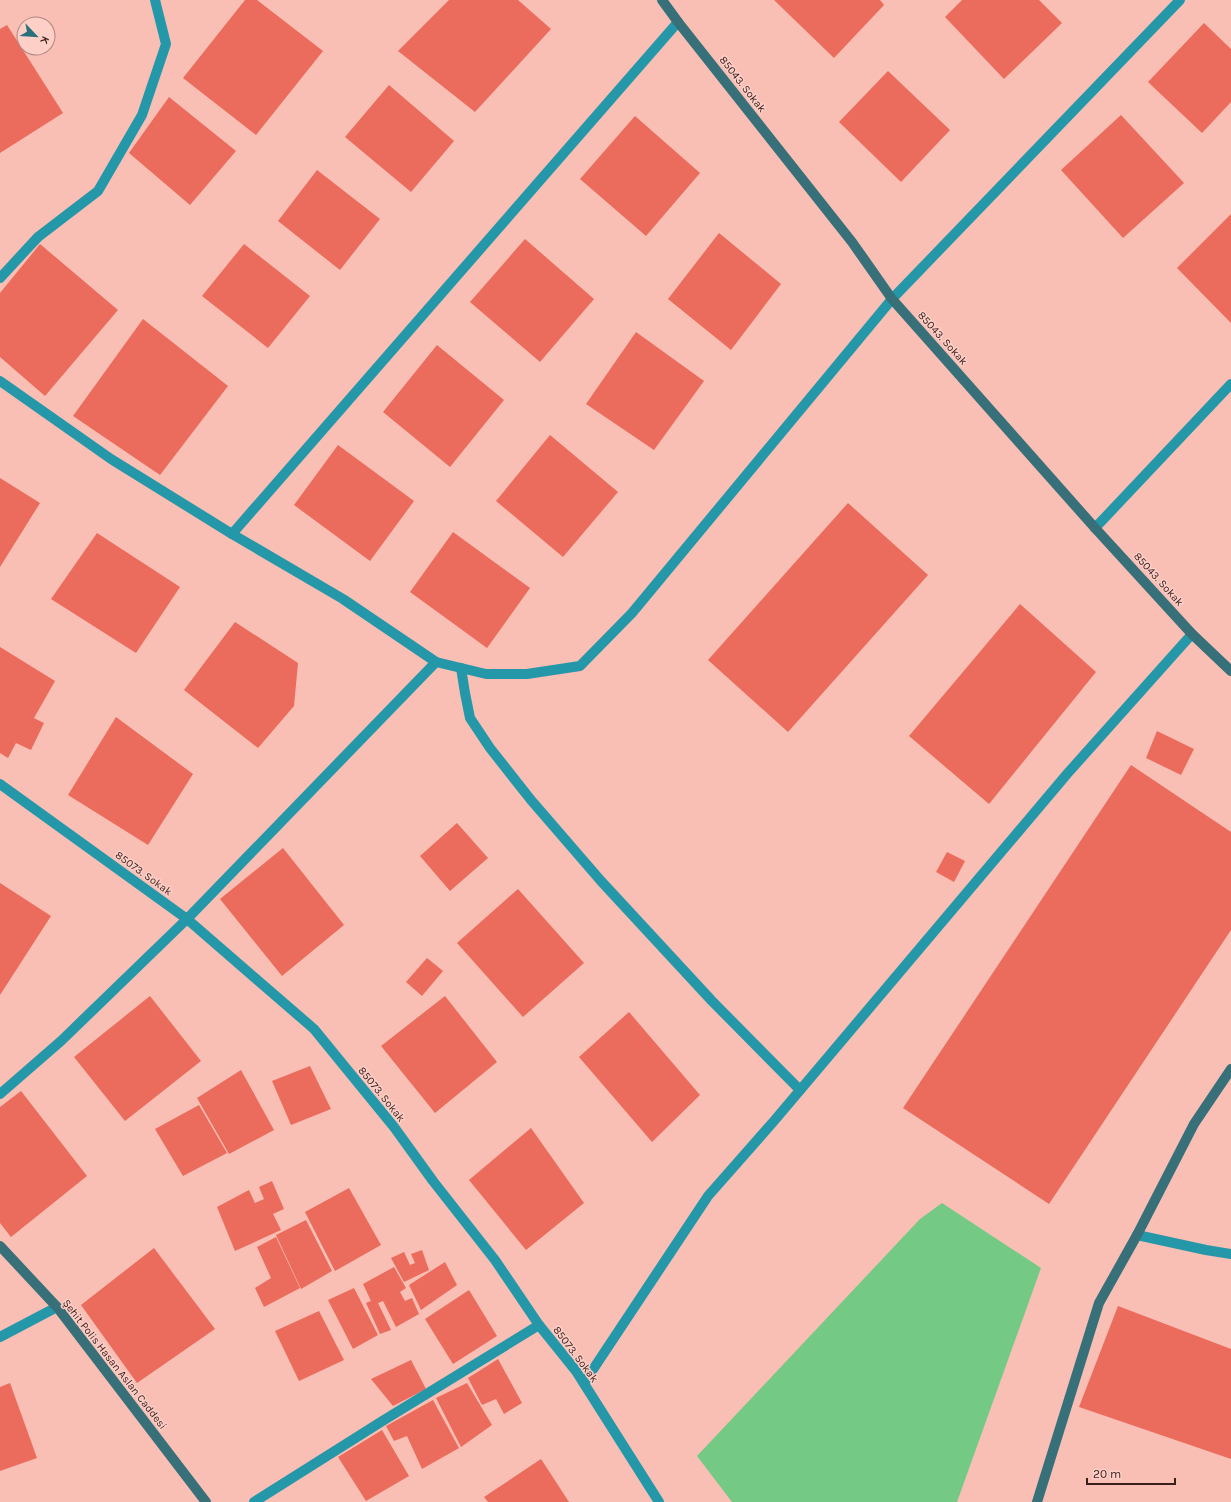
<svg xmlns="http://www.w3.org/2000/svg" width="1231" height="1502" font-family="Karla,sans-serif">
<rect width="100%" height="100%" fill="#f9beb4"/>
<polygon fill="#74ca85" points="942,1203 1041,1268 957,1502 732,1502 697,1456 920,1219"/>
<g fill="#eb6c5c">
<polygon points="245,0 257,0 323,51 256,135 183,78"/>
<polygon points="449,0 518,0 551,29 475,112 398,51"/>
<polygon points="774,0 880,0 884,5 834,58"/>
<polygon points="962,0 1039,0 1062,23 1004,79 945,17"/>
<polygon points="1204,23 1231,49 1231,102 1202,133 1148,82"/>
<polygon points="7,25 63,113 0,153 0,29"/>
<polygon points="888,71 950,130 901,182 839,122"/>
<polygon points="389,85 454,141 411,192 345,137"/>
<polygon points="169,97 236,151 190,205 129,153"/>
<polygon points="1121,115 1184,183 1123,238 1061,170"/>
<polygon points="635,116 700,173 646,236 580,179"/>
<polygon points="317,170 380,219 340,270 278,221"/>
<polygon points="1231,214 1231,323 1177,268"/>
<polygon points="719,233 781,284 731,350 668,299"/>
<polygon points="525,239 594,299 540,362 470,302"/>
<polygon points="40,244 118,310 45,396 0,357 0,293"/>
<polygon points="244,244 310,296 268,348 202,296"/>
<polygon points="143,319 228,386 160,475 73,416"/>
<polygon points="636,332 704,381 654,450 586,404"/>
<polygon points="437,345 504,400 450,467 383,412"/>
<polygon points="550,435 618,492 563,557 496,501"/>
<polygon points="338,445 414,501 370,561 294,505"/>
<polygon points="0,478 40,503 0,567"/>
<polygon points="848,503 928,575 788,732 708,660"/>
<polygon points="453,532 530,588 487,648 410,592"/>
<polygon points="97,533 180,587 136,653 51,599"/>
<polygon points="1020,604 1096,672 989,804 909,736"/>
<polygon points="235,622 298,663 294,706 258,748 184,690"/>
<polygon points="0,647 55,681 34,718 44,723 31,750 16,743 8,758 0,753"/>
<polygon points="116,717 193,774 148,845 68,795"/>
<polygon points="1157,731 1194,749 1181,775 1146,758"/>
<polygon points="1131,765 1231,832 1231,930 1049,1204 903,1108"/>
<polygon points="457,823 488,858 450,891 420,856"/>
<polygon points="283,848 344,925 282,976 220,899"/>
<polygon points="947,852 965,861 954,882 936,872"/>
<polygon points="0,883 51,916 0,995"/>
<polygon points="518,889 584,963 523,1017 457,943"/>
<polygon points="427,958 443,971 422,996 406,982"/>
<polygon points="150,996 201,1061 125,1121 74,1057"/>
<polygon points="445,996 497,1062 435,1113 381,1046"/>
<polygon points="629,1012 700,1095 652,1142 579,1057"/>
<polygon points="310,1066 331,1109 291,1125 272,1081"/>
<polygon points="241,1070 274,1130 229,1154 197,1098"/>
<polygon points="21,1091 87,1176 11,1237 0,1223 0,1107"/>
<polygon points="199,1105 227,1153 183,1176 155,1129"/>
<polygon points="531,1128 584,1203 526,1250 469,1180"/>
<polygon points="272,1181 284,1209 273,1214 281,1230 235,1251 217,1207 249,1190 255,1203 264,1199 259,1187"/>
<polygon points="349,1188 381,1245 335,1271 305,1212"/>
<polygon points="306,1220 332,1271 301,1289 276,1235"/>
<polygon points="276,1237 300,1288 264,1307 255,1288 271,1278 257,1247"/>
<polygon points="154,1248 215,1329 137,1383 81,1305"/>
<polygon points="422,1250 429,1270 404,1282 391,1258 404,1252 410,1265 415,1263 411,1254"/>
<polygon points="445,1262 457,1285 421,1310 409,1285"/>
<polygon points="394,1267 406,1288 400,1292 405,1301 412,1298 419,1314 396,1327 383,1301 378,1303 391,1330 380,1334 366,1303 371,1301 363,1284"/>
<polygon points="354,1288 378,1335 353,1349 328,1300"/>
<polygon points="469,1290 497,1336 453,1364 425,1319"/>
<polygon points="1118,1306 1231,1349 1231,1459 1079,1407"/>
<polygon points="319,1311 344,1360 299,1381 275,1331"/>
<polygon points="498,1359 522,1403 504,1414 496,1399 482,1405 468,1378"/>
<polygon points="411,1360 426,1389 393,1406 371,1379"/>
<polygon points="10,1383 37,1458 0,1471 0,1387"/>
<polygon points="467,1383 492,1425 461,1447 436,1398"/>
<polygon points="433,1400 459,1448 422,1469 407,1436 394,1441 386,1426"/>
<polygon points="382,1430 409,1476 366,1501 338,1457"/>
<polygon points="541,1459 569,1502 488,1502 484,1497"/>
</g>
<g fill="none" stroke-linecap="round" stroke-linejoin="round">
<polyline stroke="#2498a8" stroke-width="10" points="461,668 465,693 470,718 490,748 531,800 601,881 712,1001 800,1090"/>
<g stroke="#2498a8" stroke-width="10">
<polyline points="0,278 38,237 98,191 142,115 166,44 155,0"/>
<polyline points="0,381 111,459 232,534 343,599 436,662 486,674 527,674 580,666 632,613 892,299 1180,0"/>
<polyline points="1095,528 1231,384"/>
<polyline points="232,534 678,22"/>
<polyline points="0,784 187,919 314,1029 394,1127 433,1181 495,1260 539,1325 576,1371 659,1502"/>
<polyline points="0,1094 61,1041 187,919 436,662"/>
<polyline points="1137,1235 1206,1250 1231,1254"/>
<polyline points="0,1337 57,1307"/>
<polyline points="584,1383 708,1196 774,1121 1067,774 1192,634"/>
<polyline points="254,1502 384,1420 539,1325"/>
</g>
<g stroke="#387079" stroke-width="10">
<polyline points="662,0 678,22 852,242 892,299 1095,528 1192,634 1231,671"/>
<polyline points="0,1246 57,1307 206,1502"/>
<polyline points="1037,1502 1099,1303 1137,1235 1194,1124 1231,1069"/>
</g>
</g>
<g text-anchor="middle" stroke-width="3" stroke-linejoin="round" paint-order="stroke">
<g font-size="11" fill="#3a1e1a" stroke="#fdcfc7">
<text transform="translate(743 84) rotate(52)" y="4">85043. Sokak</text>
<text transform="translate(943 338) rotate(48)" y="4">85043. Sokak</text>
<text transform="translate(1159 579) rotate(48)" y="4">85043. Sokak</text>
<text transform="translate(144 873) rotate(36)" y="4">85073. Sokak</text>
<text transform="translate(382 1094) rotate(51)" y="4">85073. Sokak</text>
<text transform="translate(576 1354) rotate(53)" y="4">85073. Sokak</text>
<text transform="translate(115 1364) rotate(52)" y="4">Şehit Polis Hasan Aslan Caddesi</text>
</g>
</g>
<g transform="translate(36 36) rotate(115)"><circle r="19" fill="#fdcfc7" stroke="#af8882"/>
<path d="M0-3L7 15L0 10L-7 15Z" fill="#28707b"/>
<text y="-6" font-size="11" font-weight="bold" text-anchor="middle" fill="#3a1e1a">K</text>
</g>
<path d="M1087 1478v6h88v-6" fill="none" stroke="#3a1e1a" stroke-width="2"/>
<text x="1093" y="1478" font-size="12" fill="#3a1e1a" stroke="#fdcfc7" stroke-width="3" paint-order="stroke">20 m</text>
</svg>
